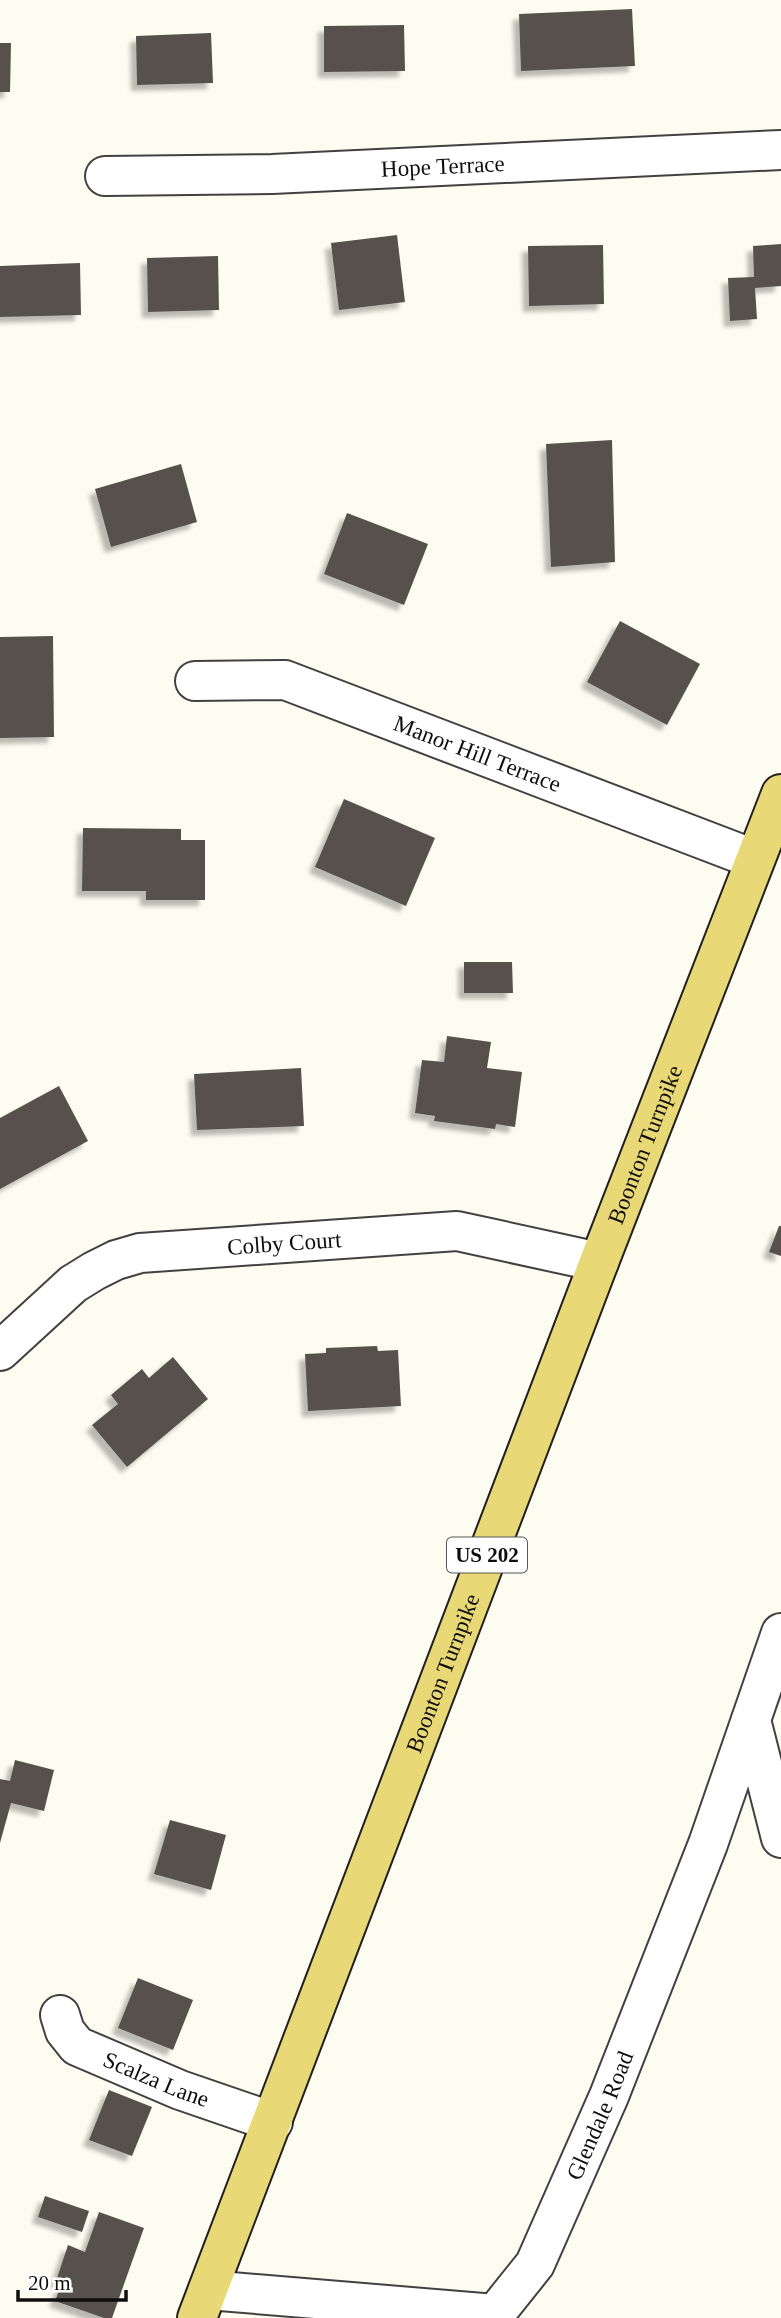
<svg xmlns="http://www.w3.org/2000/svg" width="781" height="2318" font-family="'Times New Roman',serif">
<defs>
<filter id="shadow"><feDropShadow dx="-6" dy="6" stdDeviation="2" flood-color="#0004"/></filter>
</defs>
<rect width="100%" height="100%" fill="#fdfcf1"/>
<g fill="#56514c" filter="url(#shadow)">
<polygon points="632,9 635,66 521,71 519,14"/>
<polygon points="404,25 405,71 324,72 324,26"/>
<polygon points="211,33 213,83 137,85 136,36"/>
<polygon points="0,43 11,43 10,92 0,92"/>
<polygon points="397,235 405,302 339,310 331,243"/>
<polygon points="781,244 781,286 755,288 757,319 730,321 728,278 754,277 753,246"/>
<polygon points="603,245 604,304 529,306 528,246"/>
<polygon points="218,256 219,310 148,312 147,258"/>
<polygon points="80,263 81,315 0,317 0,266"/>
<polygon points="612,440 615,562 551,567 546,444"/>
<polygon points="181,464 197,522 111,547 95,489"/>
<polygon points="347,513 428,544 404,605 324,574"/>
<polygon points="620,621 700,664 667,725 587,682"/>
<polygon points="53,636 54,737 0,738 0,637"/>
<polygon points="344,799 435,838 406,906 315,867"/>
<polygon points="83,828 181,829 181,840 205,840 205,900 146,900 146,891 82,891"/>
<polygon points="464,962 512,962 513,993 464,993"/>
<polygon points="447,1036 491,1042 487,1068 522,1072 515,1127 496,1124 495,1129 434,1121 435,1116 415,1113 422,1060 444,1062"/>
<polygon points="301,1068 304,1126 197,1130 194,1074"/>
<polygon points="59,1086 88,1141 0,1189 0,1118"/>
<polygon points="779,1226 781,1226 781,1256 769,1252"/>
<polygon points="377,1346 378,1351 398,1350 401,1406 308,1411 305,1354 326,1353 326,1348"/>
<polygon points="173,1357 208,1399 127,1467 92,1425 118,1404 111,1395 142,1369 149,1378"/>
<polygon points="15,1760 54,1770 44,1811 11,1803 0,1843 0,1779 10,1781"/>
<polygon points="170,1820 226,1835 211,1890 154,1874"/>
<polygon points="138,1978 193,2000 173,2050 118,2028"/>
<polygon points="109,2090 152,2107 132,2156 89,2140"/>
<polygon points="45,2196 89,2211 82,2232 38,2217"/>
<polygon points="99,2212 144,2228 112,2318 104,2318 55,2301 62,2283 56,2281 68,2245 85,2252"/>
</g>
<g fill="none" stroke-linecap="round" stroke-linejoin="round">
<g stroke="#414141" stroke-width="42">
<g id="street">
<path id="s1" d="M105,176L272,174L781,150"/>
<path id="s2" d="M195,681L285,680L754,859"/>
<path id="s3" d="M0,1351L73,1284L94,1271L116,1260L140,1253L457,1231L599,1262"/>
<polyline points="751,1720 781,1838"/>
<path id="s4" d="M60,2015L65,2031L77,2046L180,2090L273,2122"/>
<polyline points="208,2290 495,2314"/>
<path id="s5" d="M495,2314L535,2264L609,2096L708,1844L781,1633"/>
</g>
</g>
<g stroke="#1f1f1f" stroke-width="42">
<g id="primary">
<path id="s6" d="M197,2318L599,1262L781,794"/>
</g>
</g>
<use href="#street" stroke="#fff" stroke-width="38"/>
<use href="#primary" stroke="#e9d876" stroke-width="38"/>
</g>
<g text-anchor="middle" stroke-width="7" stroke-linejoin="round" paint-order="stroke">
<rect fill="#fff" stroke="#565656" stroke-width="2" x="447" y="1537.5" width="80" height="35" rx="5"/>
<g font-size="21" font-weight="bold" fill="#0e0e0e">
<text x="487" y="1562">US 202</text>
</g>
<g font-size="23" fill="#0e0e0e" stroke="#fff">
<text dy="8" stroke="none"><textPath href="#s1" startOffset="338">Hope Terrace</textPath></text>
<text dy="8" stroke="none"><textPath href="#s2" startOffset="296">Manor Hill Terrace</textPath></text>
<text dy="8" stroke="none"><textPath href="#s6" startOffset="1256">Boonton Turnpike</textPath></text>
<text dy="8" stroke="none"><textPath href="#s3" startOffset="318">Colby Court</textPath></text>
<text dy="8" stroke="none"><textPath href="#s6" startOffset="690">Boonton Turnpike</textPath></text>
<text dy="8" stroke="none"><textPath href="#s4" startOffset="122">Scalza Lane</textPath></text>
<text dy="8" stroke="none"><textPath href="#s5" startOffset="226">Glendale Road</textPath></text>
</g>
</g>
<path d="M18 2290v10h108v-10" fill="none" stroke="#0e0e0e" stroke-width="3.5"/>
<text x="28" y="2290" font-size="21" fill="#0e0e0e" stroke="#ffffff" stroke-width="5" paint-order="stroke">20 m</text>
</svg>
